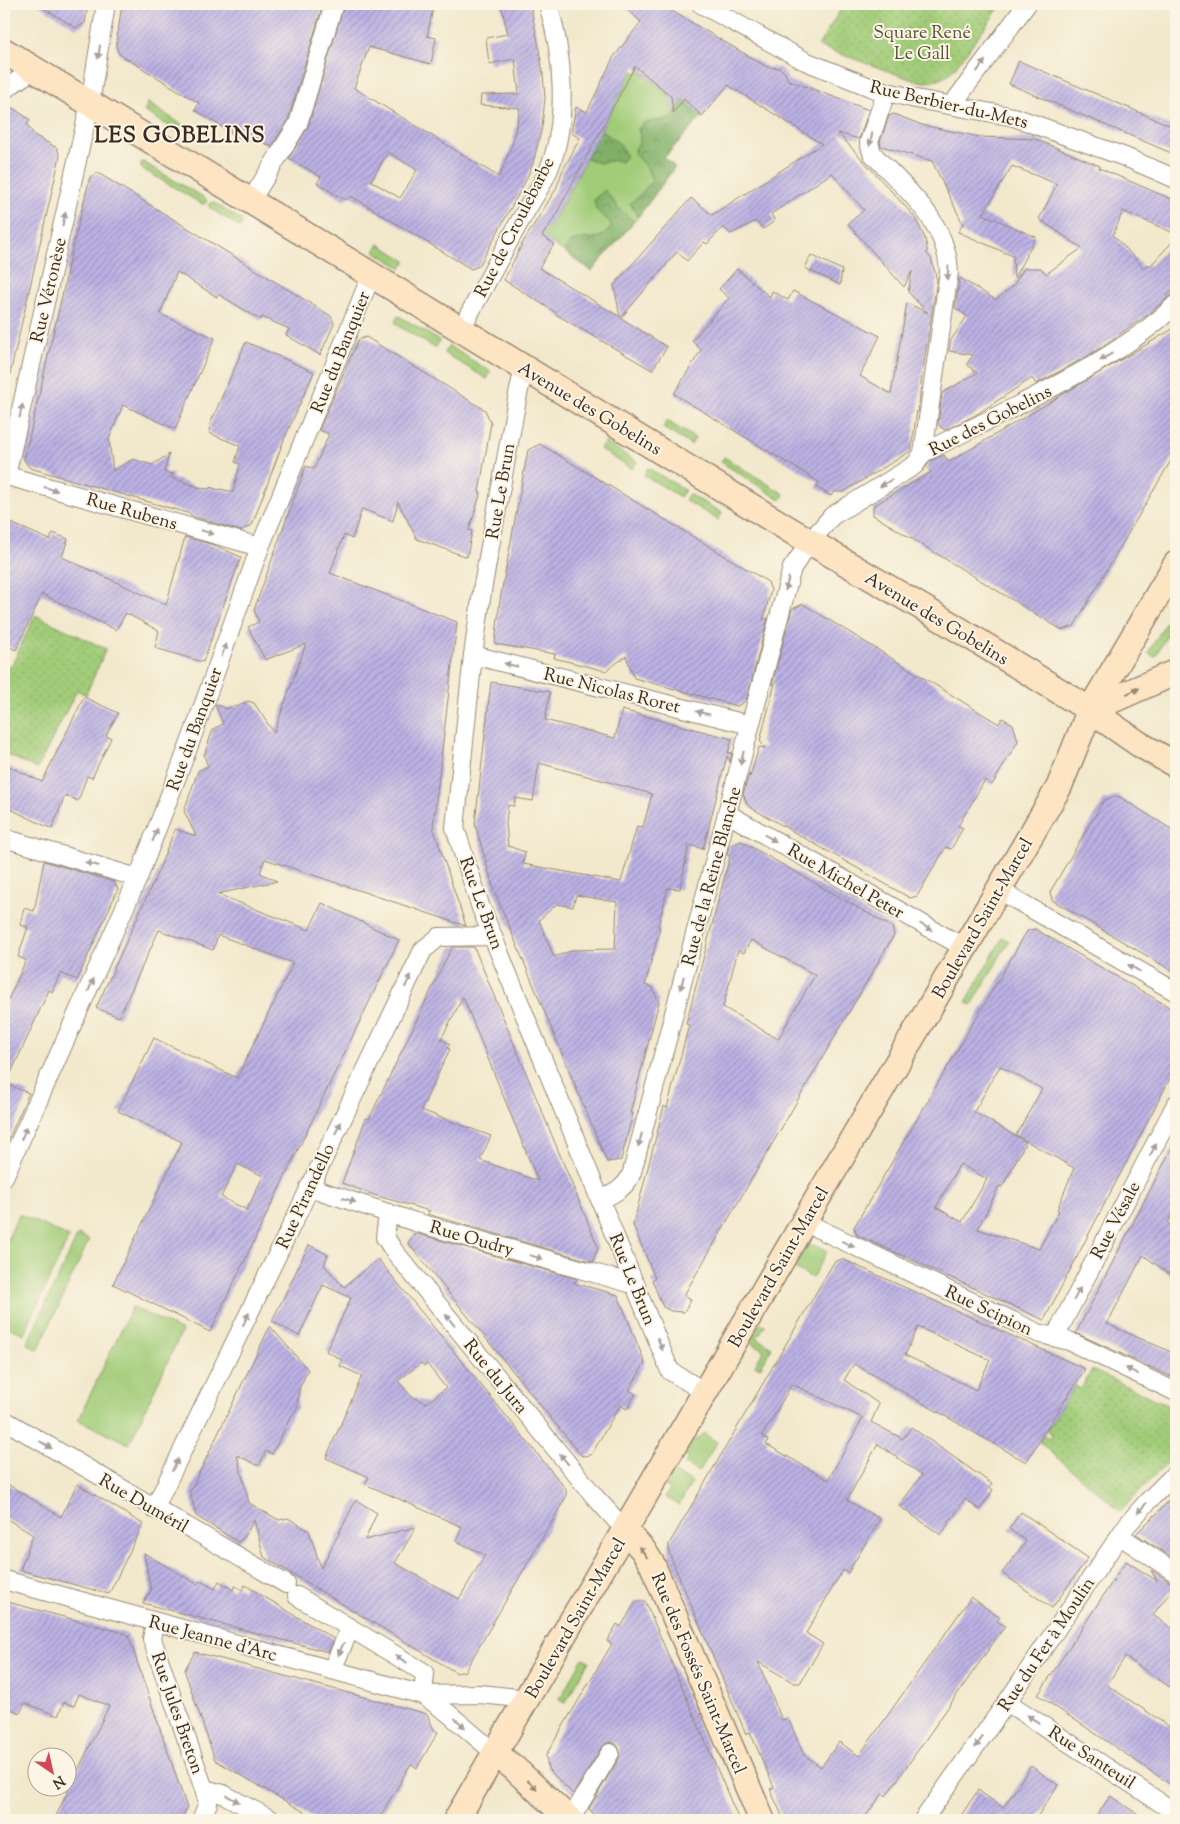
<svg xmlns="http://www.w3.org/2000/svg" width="1180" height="1824" font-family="'Sorts Mill Goudy',serif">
<defs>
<pattern id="forest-crowns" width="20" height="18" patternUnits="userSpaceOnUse" patternTransform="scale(1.25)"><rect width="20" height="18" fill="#80b068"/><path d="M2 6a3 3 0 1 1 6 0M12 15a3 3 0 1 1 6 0" fill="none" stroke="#6a8f55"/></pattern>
<pattern id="park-dots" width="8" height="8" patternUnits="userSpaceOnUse" patternTransform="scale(1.25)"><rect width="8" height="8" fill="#a1cc78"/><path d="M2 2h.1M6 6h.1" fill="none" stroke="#8caf67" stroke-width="1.8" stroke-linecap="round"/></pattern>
<pattern id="building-hatch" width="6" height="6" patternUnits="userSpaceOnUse" patternTransform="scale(1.25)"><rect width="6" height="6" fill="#bcb2e5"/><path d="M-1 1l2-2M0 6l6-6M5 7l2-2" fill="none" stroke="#9a91b9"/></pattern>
</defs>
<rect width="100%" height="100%" fill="#fcf5e5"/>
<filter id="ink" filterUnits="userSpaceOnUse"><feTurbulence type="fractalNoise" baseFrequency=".02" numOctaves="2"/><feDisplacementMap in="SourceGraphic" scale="10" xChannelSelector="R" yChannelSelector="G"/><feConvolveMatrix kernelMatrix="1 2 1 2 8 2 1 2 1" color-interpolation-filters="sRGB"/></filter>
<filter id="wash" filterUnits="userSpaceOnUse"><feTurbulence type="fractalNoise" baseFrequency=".0096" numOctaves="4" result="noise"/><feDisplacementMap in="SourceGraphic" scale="20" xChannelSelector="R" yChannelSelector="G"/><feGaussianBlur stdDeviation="1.12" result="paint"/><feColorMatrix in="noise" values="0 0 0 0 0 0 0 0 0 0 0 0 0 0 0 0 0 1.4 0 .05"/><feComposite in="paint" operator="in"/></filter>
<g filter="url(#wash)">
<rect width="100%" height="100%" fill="#f2e8cc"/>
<g fill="#a1cc78" stroke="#6e7b4b">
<polygon points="639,70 679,103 702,116 664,158 675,167 638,217 592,271 531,229 540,215 551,223 556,216 632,71 637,73"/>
<polygon points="148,103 184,126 179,132 144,111"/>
<polygon points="143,162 206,199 206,203 202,204 141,168 141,163"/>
<polygon points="213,202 242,221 241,227 239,227 210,208 209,205"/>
<polygon points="379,244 406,261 401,268 374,251"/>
<polygon points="399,316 440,341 435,348 397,325 395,321 396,318"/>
<polygon points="449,346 491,372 487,379 444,353"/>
<polygon points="667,421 695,438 691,445 663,428"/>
<polygon points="605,442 637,462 632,469 600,449"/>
<polygon points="724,457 784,494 781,500 721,462"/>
<polygon points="648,468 685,490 680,497 644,475"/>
<polygon points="689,494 722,513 718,520 685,500"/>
<polygon points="1176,605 1176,619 1155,657 1148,653"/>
<polygon points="1003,937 1009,941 972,1005 966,1002"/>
<polygon points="19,1214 69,1237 24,1334 4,1325 4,1247"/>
<polygon points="78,1235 89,1240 38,1350 27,1344"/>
<polygon points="813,1245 827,1251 812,1278 793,1267 804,1248"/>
<polygon points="132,1307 182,1331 129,1444 78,1420"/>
<polygon points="760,1323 765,1325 757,1338 772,1347 760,1368 755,1365 764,1350 749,1341"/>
<polygon points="703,1433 717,1442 699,1472 685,1464 688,1458 683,1455 693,1439 697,1441"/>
<polygon points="673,1472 692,1482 679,1505 665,1497 670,1489 665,1486"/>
<polygon points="583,1658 589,1661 565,1703 559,1700"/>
</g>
<g fill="url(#forest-crowns)" stroke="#5e6d43">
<path d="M684,99L702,116L664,158L675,167L638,217L630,203L638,197L652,181L647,168L635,155V149C642,141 640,137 638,129L643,123L670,119Z"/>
<polygon points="601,130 620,144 626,156 621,162 616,160 599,163 586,158"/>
<path d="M605,190L621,211L634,221L592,271L564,251C566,248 569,244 572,242C588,235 600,244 612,226L609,221L596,210L594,199Z"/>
</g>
<g fill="url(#park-dots)" stroke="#6e7b4b">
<polygon points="844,4 1002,4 954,69 946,76 938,80 927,82 916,81 818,46"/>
<polygon points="35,615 106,649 87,692 86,695 77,690 37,769 4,753 4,665 11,667"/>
<polygon points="1092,1370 1176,1409 1176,1454 1120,1511 1039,1442 1043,1435 1050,1439 1053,1435 1047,1430 1075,1385 1081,1388"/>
</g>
<g id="blocks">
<g fill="url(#building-hatch)" fill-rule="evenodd">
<polygon points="37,4 88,4 85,23 76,28"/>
<polygon points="122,4 323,4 288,120 271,147 248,133 244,140 230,132 195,110 199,103 119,54 116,46"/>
<path d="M344,4H434L427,36L436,38L431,64L369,47L354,88L499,177L512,145L520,108L480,105L481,95L519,94L515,59L489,64L486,38L508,34L501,4H530L538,42L543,74L545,98L542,127L533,163L525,182L479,266L471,269L351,196L345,200L317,183L321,177L289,158L308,127ZM388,152L417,170L400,198L371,181Z"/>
<path d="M622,4H660L767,67L780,68L785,73L788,80L869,110L859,139L838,133L914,216L924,236L927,246V254L931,258L937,280L922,375L918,412L917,411L911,451L843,492H834L831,496L816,487L819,482L674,394L701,350L692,341L729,298L719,289L737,269L770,297L772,291L788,300L793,291L880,336L860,376L891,394L907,303L928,313L908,292L912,271L904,287L848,224L864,210L832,173L771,214L775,221L763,229L756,221L731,234L723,227L707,244L704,242L687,261L677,252L621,318L667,347L652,370L557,315L555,312L504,280L522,244L556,189L562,172L580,138L571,133L576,107L587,112L613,58L641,22ZM635,66L671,96L673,113L684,99L702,116L728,85L822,144L712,215L691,198L614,285L620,317L539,268L554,244L542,236L553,220Z"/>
<polygon points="1019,61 1176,128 1176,155 1009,84"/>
<polygon points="13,108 30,120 27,124 34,135 57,148 60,156 10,374 4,373 4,116"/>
<polygon points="894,114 922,125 980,137 1035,139 1100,166 1099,168 1176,201 1176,234 1123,211 1113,235 1144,268 1148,264 1150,266 1176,238 1176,286 1167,296 1168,297 1150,313 1088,356 1036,384 1032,378 974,416 945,430 938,425 942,393 977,373 967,364 973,355 949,351 951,340 967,316 955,308 960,278 996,300 1013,286 1024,268 1041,268 1046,274 1082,248 1039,219 1057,184 1012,166 983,214 1036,237 1014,278 1013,256 958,232 963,224 932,161 881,146 880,142 889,116"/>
<polygon points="98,173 331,316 334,324 320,355 286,335 289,329 262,317 261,320 218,294 217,297 177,272 160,314 215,338 175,429 123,405 109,439 113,471 133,459 152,465 169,454 164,472 173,474 172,478 201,488 210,489 210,487 219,490 220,489 233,492 240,464 235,462 240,446 209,433 210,424 246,342 314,372 283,442 252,525 241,531 191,516 191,514 30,468 24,460 65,283 68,266 90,177"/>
<polygon points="811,255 842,270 840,285 805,268"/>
<polygon points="1176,327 1176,452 1074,626 1062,630 873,515 873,506 931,472 926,467 930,461 944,455 949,462"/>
<path d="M366,337L485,410L491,423L479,492H481L469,530L472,531L467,557L417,539L398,502L393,521L362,509L352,539L344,535L330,573L457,622L433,827L466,926L265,859L260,873L277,881L217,894L309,930L322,903L399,940L210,1332L113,1284L182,1142L118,1111L154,1038L237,1078L293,963L218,935L213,950L159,930L119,1017L96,1008L157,874L175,829L196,836L184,811L198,771L208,766L204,756L213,729L223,724L215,704L227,709L233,706L237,707L248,701L254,703L274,733L306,644L265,660L248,627L259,622L254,610L291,506L306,466L314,469L329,434L319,430L358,340ZM237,1164L263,1176L247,1210L221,1197Z"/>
<polygon points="540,444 768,582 771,590 763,620 768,618 746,701 737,706 634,678 626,656 606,671 554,658 555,654 495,644 500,600 528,450"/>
<polygon points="4,520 50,540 53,533 68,539 62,557 166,605 185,537 214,545 241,557 203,662 155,648 159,631 126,613 116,630 42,594 16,650 4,645"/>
<polygon points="803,604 999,724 1002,718 1013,724 1018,741 992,785 985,780 958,826 963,828 951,849 946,847 917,896 910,898 748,806 743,794 749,774 750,777 759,747 765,748 760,741 775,683 772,685 792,609"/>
<path d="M491,682L550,692L545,720L615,738L622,710L732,739L728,754L732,752L730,762L727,756L703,849L689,845L680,889L668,888L658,927L660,928L645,985L652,987L659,1002L630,1113H633L621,1160L607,1162L494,890L475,824ZM539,763L652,794L643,827L637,826L621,882L523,864L525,852L508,846L506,823L508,805L514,806L515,798L533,801ZM576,895L617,902L615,949L573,950L554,957L539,920L557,904L573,907Z"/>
<polygon points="84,697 118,713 106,736 111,738 92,778 87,776 78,801 65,795 52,829 4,806 4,764 42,782"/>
<polygon points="1118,796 1176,832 1176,973 1052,900 1050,892 1104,800"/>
<path d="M741,841L892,927L894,935L684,1295L691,1299L684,1312L671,1311L663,1307L652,1280L655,1278L633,1225L664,1106L667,1108L689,1025L686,1024L730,856L727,855L729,846ZM751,940L815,975L778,1039L723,1007L738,950L744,953Z"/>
<polygon points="44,861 114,882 118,889 77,980 60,973 52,992 49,990 6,1084 29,1093 4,1149 4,1009 26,960 18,957 28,927 20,925 24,908 34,911"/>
<path d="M1035,929L1176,1011V1067L1044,1320L857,1235L854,1227L1027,931ZM1000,1066L1042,1089L1016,1135L1074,1168L1057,1210L1059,1211L1039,1249L978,1229L999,1186L1002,1187L1026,1142L974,1112ZM960,1164L987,1179L962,1222L936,1207Z"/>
<path d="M452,947H474L598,1247L593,1262L427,1214L430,1211L374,1195L342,1183L366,1118L369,1119ZM463,997L498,1083L538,1181L480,1160L491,1136L421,1110L450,1049L447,1048L450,1044L441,1039Z"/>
<polygon points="1176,1140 1176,1207 1168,1223 1176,1229 1176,1279 1143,1255 1107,1324 1176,1354 1176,1379 1076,1333"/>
<polygon points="415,1233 577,1279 574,1283 618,1295 645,1363 629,1390 636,1394 627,1409 620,1405 591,1455 582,1456 408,1243"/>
<path d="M309,1245L328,1255L324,1265L344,1287L378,1259L566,1489V1497L465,1671L457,1673L264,1557L254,1520L244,1538L238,1542L196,1516L190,1492L270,1326L308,1370L299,1389L297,1408L291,1416L272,1454L266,1451L259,1466L237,1455L249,1503L279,1520L288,1518L309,1531L321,1568L356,1500L377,1513L365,1540L416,1527L395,1563L459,1599L485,1555L456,1541L462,1527L365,1484L369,1477L326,1458L362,1376L340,1366L342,1360L326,1351L351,1298L323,1285L299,1336L272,1321ZM421,1363L424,1366L427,1364L446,1388L427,1403L412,1397L398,1381Z"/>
<path d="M842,1259L1085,1369L1026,1462L854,1364L844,1380L879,1404L871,1422L903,1439L911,1427L992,1484L989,1488L993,1490L980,1510L965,1499L941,1535L899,1506L922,1475L878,1444L847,1500L880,1519L848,1573L843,1570L806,1633L823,1644L800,1683H794L758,1662L782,1720L788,1718L804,1755L821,1767L839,1742L859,1756L971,1597L1000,1618L997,1621L1005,1626L886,1796L883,1793L863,1820H784L770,1789L774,1787L750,1732L746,1734L669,1553V1544L834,1262ZM918,1327L990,1360L976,1390L905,1355ZM792,1384L863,1418L828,1480L766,1444L768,1440L762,1436Z"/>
<polygon points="4,1482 61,1517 77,1484 143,1524 109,1594 20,1570 33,1535 4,1517"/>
<polygon points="1176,1494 1176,1560 1136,1534"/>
<polygon points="1021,1512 1088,1558 1052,1608 1002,1573 1026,1541 1009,1529"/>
<polygon points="144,1553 197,1584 200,1581 215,1589 219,1581 233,1590 235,1586 243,1590 245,1585 334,1639 328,1652 143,1603 151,1591"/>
<polygon points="1126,1561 1157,1581 1151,1570 1170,1582 1176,1584 1153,1615 1176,1631 1176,1691 1125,1657 1107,1685 1176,1731 1176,1788 1038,1695"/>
<polygon points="4,1601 124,1633 128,1635 187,1808 181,1820 54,1820 109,1706 79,1694 74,1706 64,1702 58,1716 25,1703 20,1713 4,1706"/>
<polygon points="636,1601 645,1601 739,1820 600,1820 589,1809 619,1758 619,1748 616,1744 611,1742 605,1744 601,1748 573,1794 548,1769 546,1755 612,1644 607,1641 617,1624 621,1627"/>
<polygon points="195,1652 427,1714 434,1730 438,1732 417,1768 411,1764 378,1820 318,1820 215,1760 185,1672 185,1669"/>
<polygon points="1031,1766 1058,1785 1035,1820 1010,1820 1000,1814 995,1820 958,1820 978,1790 1003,1808"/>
<polygon points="1110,1796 1147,1820 1094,1820"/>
</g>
</g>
</g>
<g filter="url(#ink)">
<use href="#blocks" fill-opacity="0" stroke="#968975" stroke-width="1"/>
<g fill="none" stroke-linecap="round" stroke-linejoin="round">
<g stroke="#968975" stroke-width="20">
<g id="street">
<polyline points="701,4 805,61 875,89 916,99 1014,117 1125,157 1176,179"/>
<polyline points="4,90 34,69"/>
<polyline points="952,105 1027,4"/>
<polyline points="250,202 298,124 334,4"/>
<path d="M461,329C481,293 501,256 521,219C530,203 542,186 549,169C569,120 563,54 548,4"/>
<polyline points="524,368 517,399 483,585 473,655 455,828 481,908 670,1371 705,1392"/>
<path d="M923,453C980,424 1038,397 1093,365C1122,347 1152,328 1176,304"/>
<polyline points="4,475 260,547"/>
<polyline points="6,476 90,103 106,4"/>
<polyline points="473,655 750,725"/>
<polyline points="728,814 965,948"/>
<polyline points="4,838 138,878"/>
<polyline points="999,890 1176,992"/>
<polyline points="4,1177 138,878 191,740 260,547 371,276"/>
<polyline points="309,1187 415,1222 636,1285"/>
<path d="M601,1200C615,1193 627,1187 632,1172L792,568L810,542L832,516L915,465L923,453L949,272C947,220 905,189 872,153L869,142L886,93"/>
<polyline points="388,1213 385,1237 394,1251 595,1497 626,1531"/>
<polyline points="804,1222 1038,1333 1069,1341 1176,1392"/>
<polyline points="1055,1337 1176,1104"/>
<polyline points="4,1420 286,1584"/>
<polyline points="154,1509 300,1208 423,950 439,937 493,936"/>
<polyline points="1120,1536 1176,1573"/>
<polyline points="4,1580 423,1695 480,1694 528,1699"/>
<polyline points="297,1596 425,1673 423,1695"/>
<polyline points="155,1623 152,1639 204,1789 223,1794 272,1820"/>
<polyline points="332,1670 350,1628"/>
<polyline points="423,1695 448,1713 496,1754"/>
<polyline points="1007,1702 1176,1813"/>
<polyline points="201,1820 208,1803 204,1789"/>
<polyline points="570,1820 610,1753"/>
<polyline points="923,1820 1007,1702 1127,1525 1148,1501 1176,1473"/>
</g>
</g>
<g stroke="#968975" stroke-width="28">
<g id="secondary">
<polyline points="4,51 790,530 940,618 1090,710 1139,744 1176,765"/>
<polyline points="1090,710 1176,672"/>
<polyline points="626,1531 643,1550 652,1564 762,1820"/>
<polyline points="496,1754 514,1768 570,1820"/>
<polyline points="456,1820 823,1189 1059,787 1090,710 1176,564"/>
</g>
</g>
<use href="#street" stroke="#fff" stroke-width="18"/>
<use href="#secondary" stroke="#fde5c4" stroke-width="25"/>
</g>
<defs><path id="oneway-solid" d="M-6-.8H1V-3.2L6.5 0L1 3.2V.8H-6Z" transform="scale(1.25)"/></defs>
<g fill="#a79f9a">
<use href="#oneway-solid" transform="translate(99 52) rotate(98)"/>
<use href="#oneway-solid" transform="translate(981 66) rotate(-54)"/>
<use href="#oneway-solid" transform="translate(871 139) rotate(103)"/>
<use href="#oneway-solid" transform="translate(64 219) rotate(-77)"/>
<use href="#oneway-solid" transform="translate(948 273) rotate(94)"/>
<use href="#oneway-solid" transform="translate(1106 357) rotate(149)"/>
<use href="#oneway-solid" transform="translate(21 411) rotate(-77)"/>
<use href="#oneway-solid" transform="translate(886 483) rotate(149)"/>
<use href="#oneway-solid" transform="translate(51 489) rotate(16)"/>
<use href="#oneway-solid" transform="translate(207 532) rotate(16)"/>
<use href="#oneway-solid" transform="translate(787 584) rotate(105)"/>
<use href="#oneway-solid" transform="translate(224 650) rotate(-70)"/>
<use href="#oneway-solid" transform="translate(511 665) rotate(-166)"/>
<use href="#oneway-solid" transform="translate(703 713) rotate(-166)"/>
<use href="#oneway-solid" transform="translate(742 758) rotate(104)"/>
<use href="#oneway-solid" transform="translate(155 835) rotate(-69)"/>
<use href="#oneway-solid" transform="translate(770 838) rotate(30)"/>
<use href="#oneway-solid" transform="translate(92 864) rotate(-164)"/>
<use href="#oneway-solid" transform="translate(926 927) rotate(30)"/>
<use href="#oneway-solid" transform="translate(1134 968) rotate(-150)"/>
<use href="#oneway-solid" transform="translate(408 981) rotate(-64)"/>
<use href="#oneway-solid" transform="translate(682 983) rotate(105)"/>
<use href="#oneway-solid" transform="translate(91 985) rotate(-66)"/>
<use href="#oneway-solid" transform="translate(338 1128) rotate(-64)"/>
<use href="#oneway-solid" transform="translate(24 1133) rotate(-66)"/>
<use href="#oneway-solid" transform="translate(640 1140) rotate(105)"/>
<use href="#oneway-solid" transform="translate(1153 1150) rotate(-62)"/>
<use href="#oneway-solid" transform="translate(349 1200) rotate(18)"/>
<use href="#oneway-solid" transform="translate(848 1244) rotate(25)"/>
<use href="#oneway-solid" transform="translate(536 1257) rotate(16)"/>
<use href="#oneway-solid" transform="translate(1077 1294) rotate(-62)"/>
<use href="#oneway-solid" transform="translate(246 1319) rotate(-64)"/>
<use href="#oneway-solid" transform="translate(450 1320) rotate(-129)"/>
<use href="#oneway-solid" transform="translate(660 1344) rotate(68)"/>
<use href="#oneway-solid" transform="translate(1132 1371) rotate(-154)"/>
<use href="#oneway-solid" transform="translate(46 1445) rotate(31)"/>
<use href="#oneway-solid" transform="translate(564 1459) rotate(-129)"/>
<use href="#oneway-solid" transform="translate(175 1465) rotate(-64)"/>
<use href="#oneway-solid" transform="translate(1142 1508) rotate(131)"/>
<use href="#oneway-solid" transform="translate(341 1649) rotate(113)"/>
<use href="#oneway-solid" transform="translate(401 1659) rotate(-149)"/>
<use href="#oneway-solid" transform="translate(1033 1719) rotate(-147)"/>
<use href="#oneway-solid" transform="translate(460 1723) rotate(42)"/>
<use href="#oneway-solid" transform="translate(979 1742) rotate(125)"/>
<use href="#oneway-solid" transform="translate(233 1799) rotate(28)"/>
</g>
<g fill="#9c8871">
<use href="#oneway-solid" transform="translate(1133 691) rotate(-24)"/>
<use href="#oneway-solid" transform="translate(643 1552) rotate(-127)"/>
<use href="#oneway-solid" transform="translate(532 1785) rotate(43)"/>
</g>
</g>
<g text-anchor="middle" stroke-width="4" stroke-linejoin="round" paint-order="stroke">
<g font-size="18" fill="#545234" stroke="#fcf5e5">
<text x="922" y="38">Square René<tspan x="922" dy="21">Le Gall</tspan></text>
</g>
<g font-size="18" fill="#3b2a1e" stroke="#fcf5e5">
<text transform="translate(949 104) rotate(13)" y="6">Rue Berbier-du-Mets</text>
<text transform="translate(514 227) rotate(-63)" y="6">Rue de Croulebarbe</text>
<text transform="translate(48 290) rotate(-77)" y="6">Rue Véronèse</text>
<text transform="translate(340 352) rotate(-68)" y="6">Rue du Banquier</text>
<text transform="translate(590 408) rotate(31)" y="6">Avenue des Gobelins</text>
<text transform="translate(990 420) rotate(-27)" y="6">Rue des Gobelins</text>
<text transform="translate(500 491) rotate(-80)" y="6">Rue Le Brun</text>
<text transform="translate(132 511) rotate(16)" y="6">Rue Rubens</text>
<text transform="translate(937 618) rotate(31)" y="6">Avenue des Gobelins</text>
<text transform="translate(612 690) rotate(14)" y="6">Rue Nicolas Roret</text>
<text transform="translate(194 729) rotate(-70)" y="6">Rue du Banquier</text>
<text transform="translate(711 876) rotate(-75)" y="6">Rue de la Reine Blanche</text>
<text transform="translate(846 881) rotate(30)" y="6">Rue Michel Peter</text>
<text transform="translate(482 903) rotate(70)" y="6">Rue Le Brun</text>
<text transform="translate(982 918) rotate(-60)" y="6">Boulevard Saint-Marcel</text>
<text transform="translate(305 1196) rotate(-65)" y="6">Rue Pirandello</text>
<text transform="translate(1115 1220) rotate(-62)" y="6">Rue Vésale</text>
<text transform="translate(472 1238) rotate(16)" y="6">Rue Oudry</text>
<text transform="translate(778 1267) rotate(-60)" y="6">Boulevard Saint-Marcel</text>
<text transform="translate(633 1279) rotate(68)" y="6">Rue Le Brun</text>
<text transform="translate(989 1310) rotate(25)" y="6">Rue Scipion</text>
<text transform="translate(496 1376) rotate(51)" y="6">Rue du Jura</text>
<text transform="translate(144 1503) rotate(30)" y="6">Rue Duméril</text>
<text transform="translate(575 1618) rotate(-60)" y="6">Boulevard Saint-Marcel</text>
<text transform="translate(213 1638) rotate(15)" y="6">Rue Jeanne d'Arc</text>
<text transform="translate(1046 1644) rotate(-56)" y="6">Rue du Fer à Moulin</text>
<text transform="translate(699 1673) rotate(67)" y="6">Rue des Fossés Saint-Marcel</text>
<text transform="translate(178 1713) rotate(71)" y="6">Rue Jules Breton</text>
<text transform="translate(1092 1757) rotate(33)" y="6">Rue Santeuil</text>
</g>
<g font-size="22" font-weight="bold" letter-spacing="1" fill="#3b2a1e" stroke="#fcf5e5">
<text x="180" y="142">LES GOBELINS</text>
</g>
</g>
<rect width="1180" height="1824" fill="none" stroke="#fcf5e5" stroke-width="20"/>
<g transform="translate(52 1772) rotate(146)"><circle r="24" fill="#fcf5e5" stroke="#afa495"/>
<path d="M0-4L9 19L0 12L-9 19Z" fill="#d1495b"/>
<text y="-8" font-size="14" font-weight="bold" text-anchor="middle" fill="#3b2a1e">N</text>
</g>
</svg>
